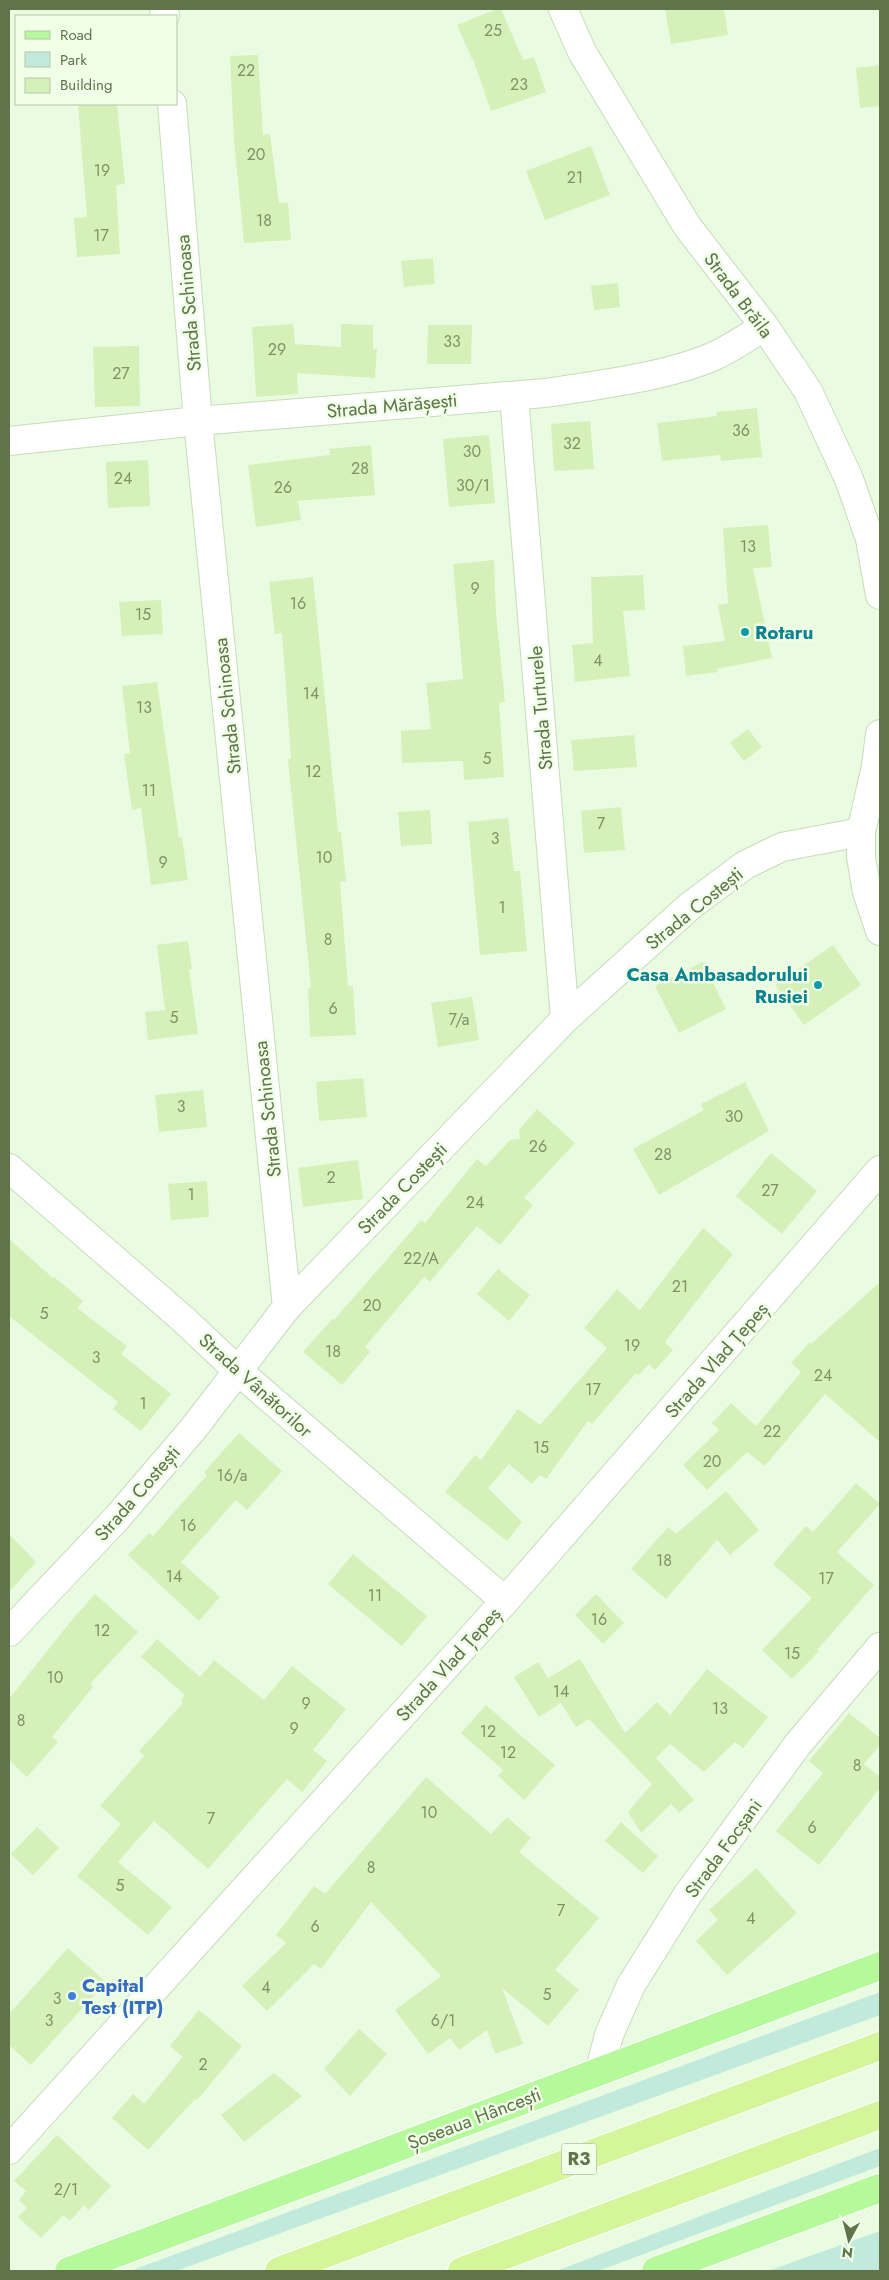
<svg xmlns="http://www.w3.org/2000/svg" width="889" height="2280" font-family="Jost,sans-serif">
<rect width="100%" height="100%" fill="#e9fce2"/>
<g fill="#c1e9dc">
<polygon points="880,1992 880,2015 176,2271 130,2271"/>
<polygon points="880,2148 880,2166 598,2271 556,2271"/>
<polygon points="880,2231 880,2271 768,2271"/>
</g>
<g fill="#d6f0ba">
<polygon points="497,9 501,9 523,60 534,57 546,92 491,111 473,59 472,59 457,25"/>
<polygon points="665,9 724,9 728,35 671,44"/>
<polygon points="258,55 263,135 270,134 279,203 288,202 291,240 244,243 234,141 230,56"/>
<polygon points="880,65 880,106 860,108 856,68"/>
<polygon points="78,104 117,104 125,184 116,185 120,254 77,257 74,218 87,217"/>
<polygon points="591,146 610,195 545,220 526,171"/>
<polygon points="433,258 435,284 404,287 401,261"/>
<polygon points="618,283 620,307 594,310 591,286"/>
<polygon points="293,324 295,344 341,347 341,324 373,325 373,349 377,349 375,378 297,373 298,394 256,397 252,327"/>
<polygon points="428,325 472,325 471,364 427,364"/>
<polygon points="139,346 140,406 95,407 93,347"/>
<polygon points="757,408 762,457 721,461 720,455 662,461 657,423 717,416 716,412"/>
<polygon points="590,421 594,469 554,471 551,424"/>
<polygon points="489,435 495,503 449,507 443,439"/>
<polygon points="371,445 375,495 298,501 301,520 256,527 248,465 330,455 329,449"/>
<polygon points="148,460 150,506 108,508 106,462"/>
<polygon points="768,525 772,567 753,568 772,658 717,669 718,672 686,676 683,646 725,641 718,605 728,603 723,528"/>
<polygon points="494,560 496,614 505,702 499,703 504,777 464,780 463,761 402,763 401,731 431,729 426,683 463,679 453,564"/>
<polygon points="643,575 645,610 623,611 630,676 575,682 572,645 593,643 591,577"/>
<polygon points="313,577 338,832 341,832 346,881 340,882 348,986 353,986 356,1035 310,1037 308,989 311,988 288,759 291,758 282,633 275,634 269,582"/>
<polygon points="161,600 163,634 122,636 119,602"/>
<polygon points="157,682 179,837 182,837 188,880 151,885 141,808 132,810 124,754 130,753 122,686"/>
<polygon points="748,729 762,747 744,761 730,743"/>
<polygon points="634,735 637,767 574,771 571,740"/>
<polygon points="621,807 625,850 584,853 581,811"/>
<polygon points="430,810 432,844 401,846 398,812"/>
<polygon points="508,818 514,871 520,871 527,951 480,955 468,822"/>
<polygon points="188,941 192,969 189,969 198,1034 148,1040 145,1012 165,1010 157,945"/>
<polygon points="833,945 861,985 804,1025 775,985"/>
<polygon points="703,962 726,1009 679,1033 655,986"/>
<polygon points="472,997 479,1040 438,1047 431,1003"/>
<polygon points="363,1078 367,1117 319,1121 316,1082"/>
<polygon points="745,1082 769,1131 659,1195 633,1149 704,1110 701,1104"/>
<polygon points="203,1090 207,1127 159,1132 155,1095"/>
<polygon points="537,1109 575,1143 524,1198 533,1205 500,1245 477,1226 430,1282 424,1277 365,1347 370,1352 342,1385 303,1352 332,1319 334,1320 421,1220 425,1223 477,1159 486,1166 510,1140 520,1139 519,1130"/>
<polygon points="771,1153 817,1191 782,1234 736,1196"/>
<polygon points="358,1160 363,1199 303,1207 298,1168"/>
<polygon points="207,1181 209,1217 171,1220 168,1184"/>
<polygon points="703,1228 733,1254 665,1342 673,1350 655,1370 649,1364 638,1376 636,1373 592,1424 588,1421 546,1479 540,1475 532,1484 509,1464 488,1488 522,1522 507,1541 445,1492 475,1455 481,1460 518,1409 540,1425 607,1348 584,1328 617,1289 640,1310"/>
<polygon points="9,1239 53,1278 54,1277 83,1301 77,1308 127,1346 121,1354 171,1394 141,1431 113,1409 118,1402 9,1316"/>
<polygon points="498,1269 530,1295 509,1321 477,1294"/>
<polygon points="880,1282 880,1442 825,1394 765,1466 747,1452 707,1490 683,1465 719,1430 712,1423 731,1403 756,1426 801,1372 791,1363 810,1342 811,1344"/>
<polygon points="239,1433 282,1471 247,1510 236,1500 181,1562 220,1597 199,1621 128,1555 149,1533 153,1536 207,1475 204,1472"/>
<polygon points="856,1483 880,1504 837,1552 874,1585 817,1650 819,1651 792,1679 762,1650 812,1598 773,1564 806,1526 813,1532"/>
<polygon points="726,1491 759,1530 730,1555 717,1540 666,1599 631,1569 668,1527 676,1534"/>
<polygon points="9,1534 36,1562 9,1592"/>
<polygon points="353,1554 427,1616 402,1646 328,1584"/>
<polygon points="95,1594 138,1632 90,1684 93,1687 52,1737 58,1742 27,1777 9,1760 9,1699 71,1621"/>
<polygon points="596,1594 624,1623 603,1644 575,1615"/>
<polygon points="157,1639 200,1677 214,1660 264,1700 292,1666 346,1709 313,1750 327,1761 302,1792 287,1779 208,1869 154,1821 118,1862 172,1907 148,1935 77,1876 121,1824 100,1806 144,1756 139,1751 183,1703 181,1701 185,1695 141,1657"/>
<polygon points="580,1659 625,1733 657,1702 670,1715 707,1669 768,1717 743,1748 735,1742 704,1772 670,1744 656,1758 694,1800 679,1813 671,1804 641,1833 628,1812 652,1784 589,1719 576,1727 561,1703 539,1717 514,1677 538,1662 548,1678"/>
<polygon points="486,1705 555,1765 524,1800 498,1776 503,1770 461,1733"/>
<polygon points="849,1713 880,1738 880,1745 864,1764 880,1777 880,1788 819,1865 776,1831 823,1773 809,1761"/>
<polygon points="426,1777 491,1834 507,1817 531,1838 519,1852 599,1918 555,1970 579,1990 548,2026 502,1988 523,2044 495,2054 487,2030 459,2050 450,2038 428,2054 395,2010 441,1976 371,1902 321,1969 314,1964 267,2011 242,1986 286,1943 276,1935 314,1886 325,1894"/>
<polygon points="621,1822 658,1856 643,1873 605,1841"/>
<polygon points="37,1827 59,1848 33,1875 11,1854"/>
<polygon points="756,1868 797,1913 727,1975 696,1941 718,1920 709,1910"/>
<polygon points="68,1948 106,1982 31,2065 9,2045 9,2014"/>
<polygon points="199,2010 242,2046 197,2100 195,2099 148,2150 112,2118 133,2094 144,2104 183,2057 170,2046"/>
<polygon points="359,2029 387,2054 350,2096 324,2069"/>
<polygon points="274,2073 302,2096 244,2142 221,2115"/>
<polygon points="57,2135 111,2186 89,2210 84,2205 70,2221 63,2215 41,2238 18,2217 27,2208 19,2200 26,2191 14,2181"/>
</g>
<g fill="none" stroke-linecap="round" stroke-linejoin="round">
<g stroke="#c8dbb9" stroke-width="30">
<g id="street">
<polyline points="164,9 165,16"/>
<polyline points="563,9 582,52 687,226 765,327 808,391 849,479 870,539 880,595"/>
<polyline points="172,104 198,421 287,1307"/>
<polyline points="514,396 565,1019"/>
<path d="M9,441L198,421L545,393C596,385 667,377 714,356C732,348 748,336 765,327"/>
<polyline points="880,734 876,766 861,832 861,857 867,892 880,931"/>
<polyline points="9,1168 184,1320 237,1370 505,1601"/>
<polyline points="9,1632 116,1519 193,1429 287,1307 565,1019 690,906 745,865 782,847 861,832"/>
<polyline points="600,2070 609,2035 631,1985 688,1894 798,1744 880,1647"/>
<polyline points="9,2150 505,1601 880,1170"/>
</g>
</g>
<g stroke="#fff" stroke-width="30">
<g id="primary">
<polyline points="69,2271 880,1966"/>
<polyline points="656,2271 880,2188"/>
</g>
</g>
<g stroke="#fff" stroke-width="30">
<g id="highway">
<polyline points="279,2271 880,2046"/>
<polyline points="462,2271 880,2115"/>
</g>
</g>
<use href="#street" stroke="#fff" stroke-width="28"/>
<use href="#primary" stroke="#b5f99b" stroke-width="28"/>
<use href="#highway" stroke="#d4f59a" stroke-width="28"/>
</g>
<g fill="#0f9aa8" stroke="#efffe8" stroke-width="2">
<circle cx="745" cy="632" r="5"/>
<circle cx="818" cy="985" r="5"/>
</g>
<circle fill="#3f7fe0" stroke="#efffe8" stroke-width="2" cx="72" cy="1996" r="5"/>
<g text-anchor="middle" stroke-width="5" stroke-linejoin="round" paint-order="stroke">
<g font-size="16" fill="#7e9265">
<text x="493" y="36">25</text>
<text x="246" y="76">22</text>
<text x="519" y="90">23</text>
<text x="256" y="160">20</text>
<text x="102" y="176">19</text>
<text x="575" y="183">21</text>
<text x="264" y="226">18</text>
<text x="101" y="241">17</text>
<text x="452" y="347">33</text>
<text x="277" y="355">29</text>
<text x="121" y="379">27</text>
<text x="741" y="436">36</text>
<text x="572" y="449">32</text>
<text x="472" y="457">30</text>
<text x="360" y="474">28</text>
<text x="123" y="484">24</text>
<text x="473" y="491">30/1</text>
<text x="283" y="493">26</text>
<text x="748" y="552">13</text>
<text x="475" y="594">9</text>
<text x="298" y="609">16</text>
<text x="143" y="620">15</text>
<text x="598" y="666">4</text>
<text x="311" y="699">14</text>
<text x="144" y="713">13</text>
<text x="487" y="764">5</text>
<text x="313" y="777">12</text>
<text x="149" y="796">11</text>
<text x="601" y="829">7</text>
<text x="495" y="844">3</text>
<text x="324" y="863">10</text>
<text x="163" y="868">9</text>
<text x="502" y="913">1</text>
<text x="328" y="945">8</text>
<text x="333" y="1014">6</text>
<text x="174" y="1023">5</text>
<text x="459" y="1025">7/a</text>
<text x="181" y="1112">3</text>
<text x="734" y="1122">30</text>
<text x="538" y="1152">26</text>
<text x="663" y="1160">28</text>
<text x="331" y="1183">2</text>
<text x="770" y="1196">27</text>
<text x="191" y="1200">1</text>
<text x="475" y="1208">24</text>
<text x="421" y="1264">22/A</text>
<text x="680" y="1292">21</text>
<text x="372" y="1311">20</text>
<text x="44" y="1319">5</text>
<text x="632" y="1351">19</text>
<text x="333" y="1357">18</text>
<text x="96" y="1363">3</text>
<text x="823" y="1381">24</text>
<text x="593" y="1395">17</text>
<text x="143" y="1409">1</text>
<text x="772" y="1437">22</text>
<text x="541" y="1453">15</text>
<text x="712" y="1467">20</text>
<text x="232" y="1481">16/a</text>
<text x="188" y="1531">16</text>
<text x="664" y="1566">18</text>
<text x="174" y="1582">14</text>
<text x="826" y="1584">17</text>
<text x="375" y="1601">11</text>
<text x="599" y="1625">16</text>
<text x="102" y="1636">12</text>
<text x="792" y="1659">15</text>
<text x="55" y="1683">10</text>
<text x="561" y="1697">14</text>
<text x="306" y="1709">9</text>
<text x="720" y="1714">13</text>
<text x="21" y="1726">8</text>
<text x="294" y="1734">9</text>
<text x="488" y="1737">12</text>
<text x="508" y="1758">12</text>
<text x="857" y="1771">8</text>
<text x="429" y="1818">10</text>
<text x="211" y="1824">7</text>
<text x="812" y="1833">6</text>
<text x="371" y="1873">8</text>
<text x="120" y="1891">5</text>
<text x="561" y="1916">7</text>
<text x="751" y="1924">4</text>
<text x="315" y="1932">6</text>
<text x="266" y="1993">4</text>
<text x="547" y="2000">5</text>
<text x="57" y="2004">3</text>
<text x="49" y="2026">3</text>
<text x="443" y="2026">6/1</text>
<text x="203" y="2070">2</text>
<text x="66" y="2195">2/1</text>
</g>
<rect fill="#efffe8" stroke="#8b9d79" stroke-width="1" x="561.5" y="2143.5" width="35" height="31" rx="4"/>
<g font-size="18" font-weight="bold" fill="#607349">
<text x="579" y="2165">R3</text>
</g>
<g font-size="19" fill="#607349" stroke="#efffe8">
<text transform="translate(739 295) rotate(53)" y="7">Strada Brăila</text>
<text transform="translate(188 303) rotate(-95)" y="7">Strada Schinoasa</text>
<text transform="translate(392 405) rotate(-5)" y="7">Strada Mărășești</text>
<text transform="translate(227 706) rotate(-96)" y="7">Strada Schinoasa</text>
<text transform="translate(540 708) rotate(-95)" y="7">Strada Turturele</text>
<text transform="translate(694 908) rotate(-39)" y="7">Strada Costești</text>
<text transform="translate(267 1109) rotate(-96)" y="7">Strada Schinoasa</text>
<text transform="translate(402 1188) rotate(-46)" y="7">Strada Costești</text>
<text transform="translate(716 1360) rotate(-49)" y="7">Strada Vlad Țepeș</text>
<text transform="translate(256 1385) rotate(42)" y="7">Strada Vânătorilor</text>
<text transform="translate(137 1493) rotate(-49)" y="7">Strada Costești</text>
<text transform="translate(448 1664) rotate(-48)" y="7">Strada Vlad Țepeș</text>
<text transform="translate(723 1848) rotate(-54)" y="7">Strada Focșani</text>
<text transform="translate(474 2118) rotate(-21)" y="7">Șoseaua Hâncești</text>
</g>
<g font-size="19" font-weight="bold" fill="#0d838f" stroke="#efffe8" text-anchor="start">
<text x="755" y="639">Rotaru</text>
<text x="808" y="981" text-anchor="end">Casa Ambasadorului<tspan x="808" dy="22">Rusiei</tspan></text>
</g>
<g font-size="19" font-weight="bold" fill="#366cbe" stroke="#efffe8" text-anchor="start">
<text x="82" y="1992">Capital<tspan x="82" dy="22">Test (ITP)</tspan></text>
</g>
</g>
<rect width="889" height="2280" fill="none" stroke="#607349" stroke-width="20"/>
<rect x="15" y="15" width="162" height="90" fill="#efffe8" stroke="#b6c7a8"/>
<rect x="25" y="31" width="25" height="8" fill="#b5f99b" stroke="#b6c7a8"/>
<text x="60" y="40" font-size="15" fill="#607349">Road</text>
<rect x="25" y="52" width="25" height="15" fill="#c1e9dc" stroke="#b6c7a8"/>
<text x="60" y="65" font-size="15" fill="#607349">Park</text>
<rect x="25" y="78" width="25" height="15" fill="#d6f0ba" stroke="#b6c7a8"/>
<text x="60" y="90" font-size="15" fill="#607349">Building</text>
<g transform="translate(849 2240) rotate(187)" stroke="#efffe8" stroke-width="4" paint-order="stroke">
<path d="M0-4L9 19L0 12L-9 19Z" fill="#607349"/>
<text y="-8" font-size="14" font-weight="bold" text-anchor="middle" fill="#607349">N</text>
</g>
</svg>
